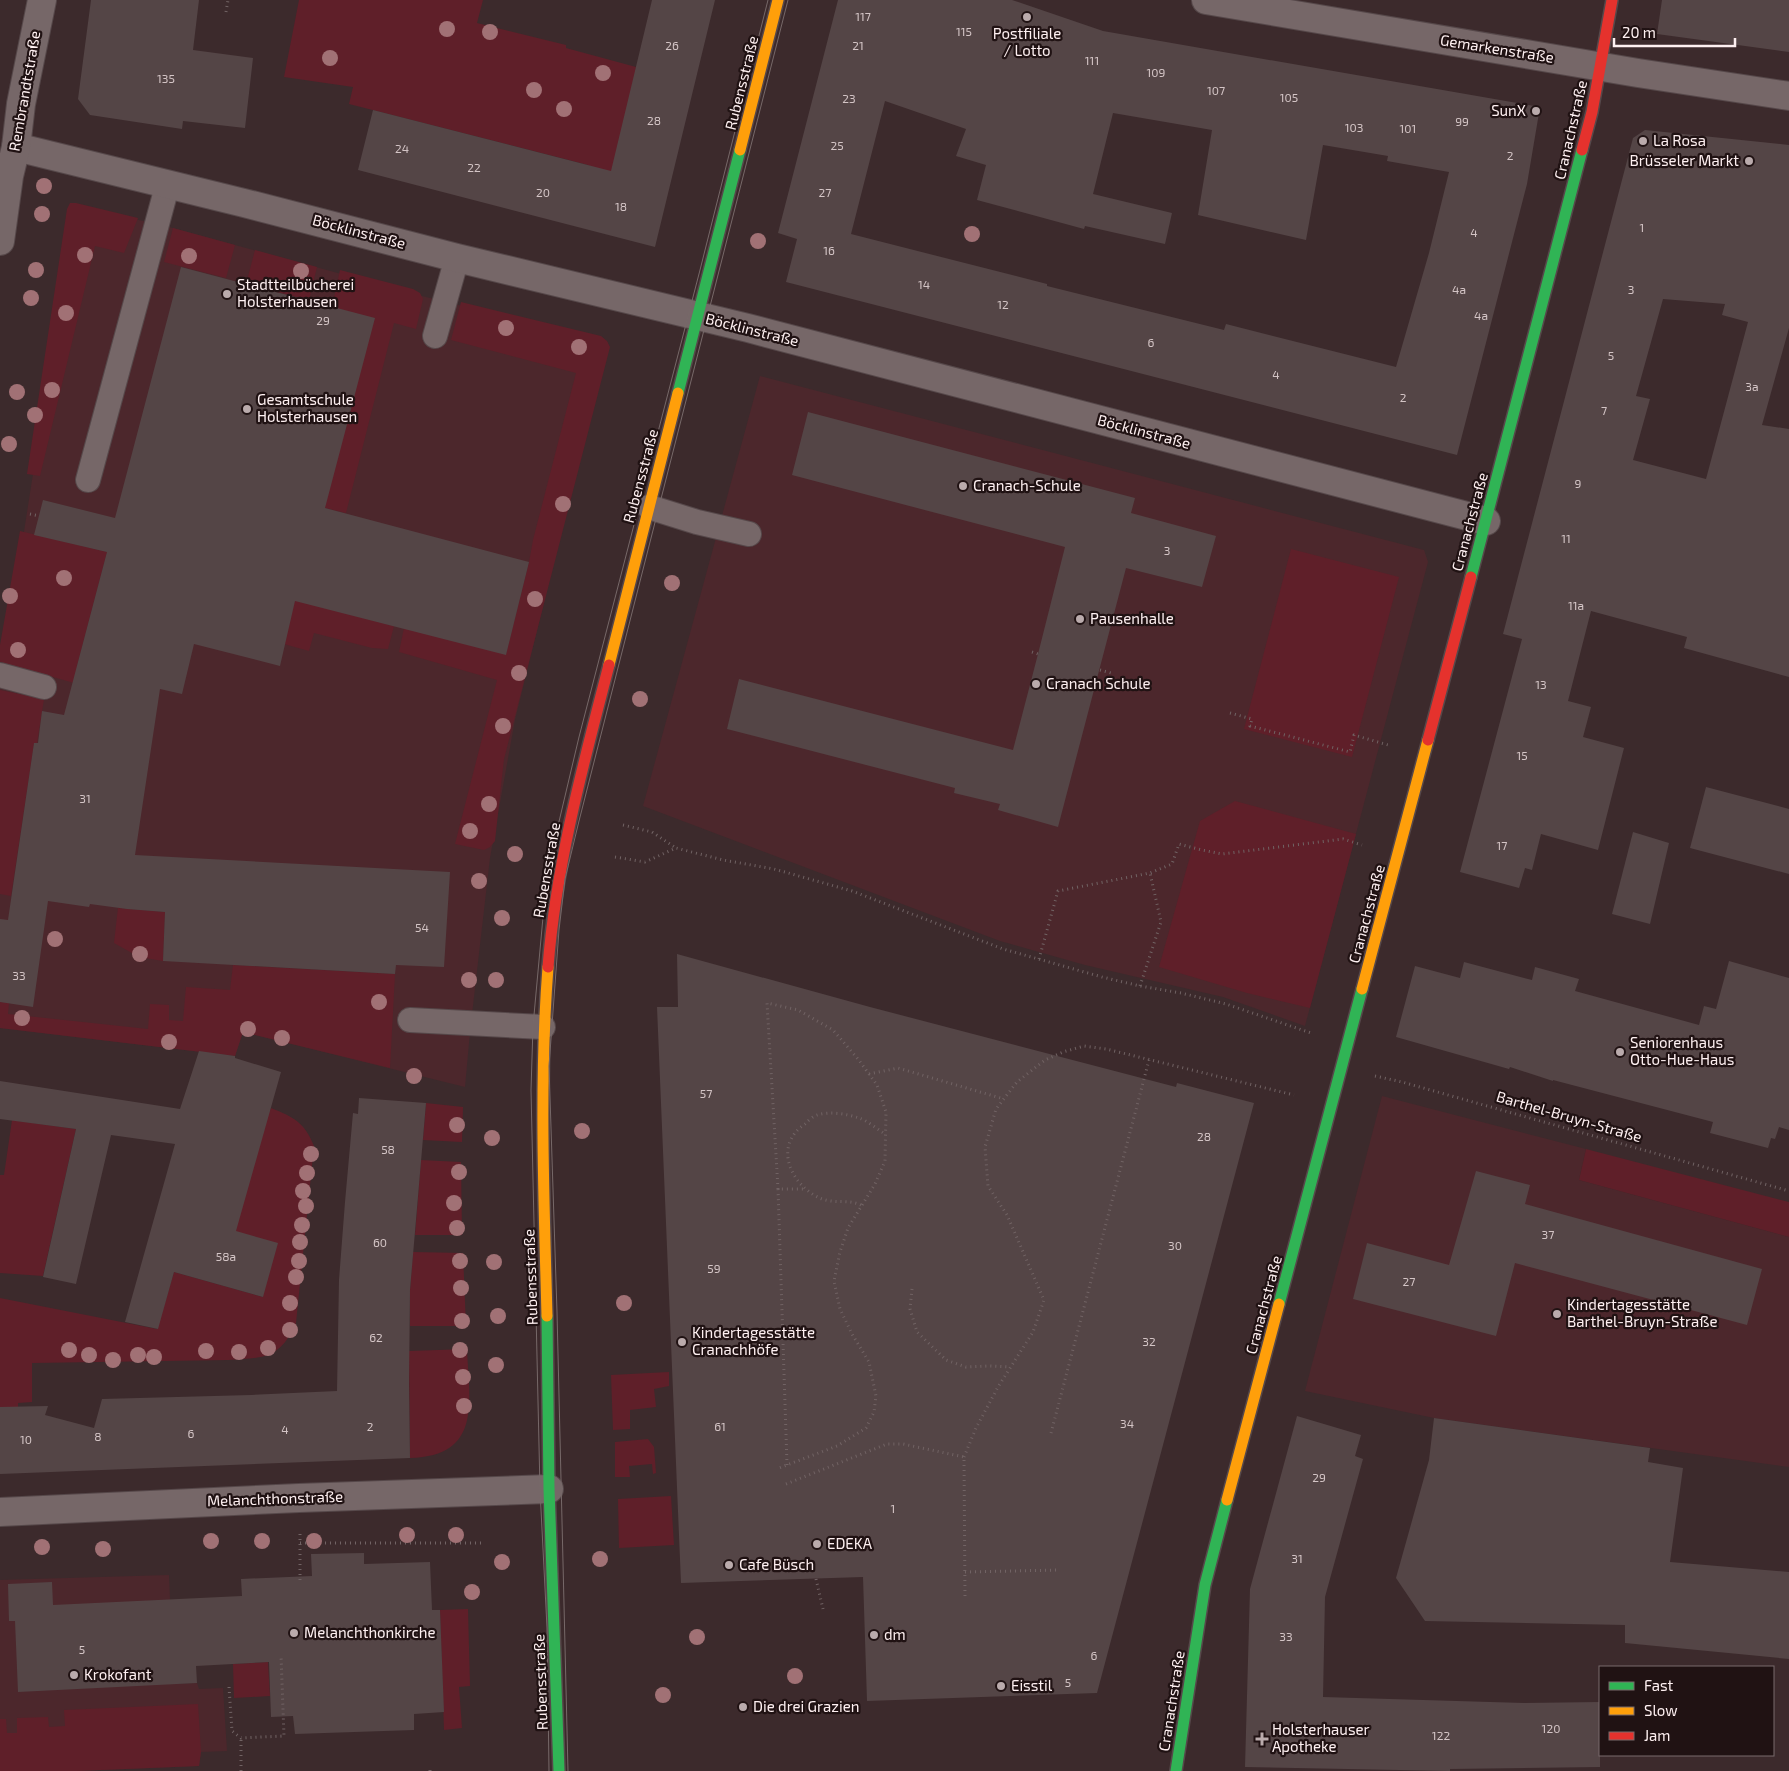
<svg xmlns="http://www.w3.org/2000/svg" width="1789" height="1771" font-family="'Exo 2',sans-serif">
<rect width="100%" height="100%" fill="#3c2a2c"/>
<g fill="#4c272c">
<polygon points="75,205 173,228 422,296 608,342 515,720 490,858 470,1032 465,1087 243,1032 235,1056 0,1028 0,685"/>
<polygon points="760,376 1424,550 1428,562 1305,1026 1223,997 1085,965 1000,941 643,806"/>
<polygon points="1382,1096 1586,1149 1579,1180 1789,1237 1789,1467 1434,1418 1305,1391"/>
<polygon points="169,1575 170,1600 146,1601 169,1684 197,1683 199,1689 223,1688 227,1751 201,1752 199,1766 77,1771 0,1771 0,1580"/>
</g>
<g fill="#5f1f29">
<polygon points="299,0 483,0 477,23 566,45 566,48 636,67 624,188 588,165 349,104 353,87 284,77"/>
<polygon points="70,203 76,203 138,218 124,253 95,246 40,476 27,474 67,209"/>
<polygon points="173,228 235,245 226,278 164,262"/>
<polygon points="255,250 317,267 309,300 246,284"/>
<polygon points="340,270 413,289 420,293 423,299 416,329 394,323 346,513 325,508 332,307"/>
<polygon points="461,302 601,336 607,341 610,347 504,759 495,841 490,847 484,850 455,844 497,680 399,652 404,628 506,654 529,562 533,540 576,373 451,340"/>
<polygon points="20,531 107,552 77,666 113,694 0,662 0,645"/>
<polygon points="1291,549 1399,577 1352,757 1244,729"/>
<polygon points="295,600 394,626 388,649 372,648 314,633 309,651 284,644"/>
<polygon points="0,690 44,699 37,743 34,744 11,896 0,894"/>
<polygon points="1235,801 1356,834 1310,1008 1247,993 1159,967 1200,821"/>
<polygon points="118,908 165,912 163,961 139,957 114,943"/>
<polygon points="233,965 395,974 390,1068 243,1032 235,1056 0,1028 0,1002 9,1003 8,1014 148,1029 150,1004 169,1005 169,1020 183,1021 186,987 230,990"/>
<polygon points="426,1103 463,1107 462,1142 423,1140"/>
<path d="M271,1108C294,1117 305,1123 314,1146L296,1323C280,1359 264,1358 228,1360L32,1363V1402L18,1403V1407H0V1298L157,1329L174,1272L263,1297L222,1228Z"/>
<polygon points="12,1120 76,1129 43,1276 0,1273 0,1175 4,1175"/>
<polygon points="1586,1149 1789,1202 1789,1237 1579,1180"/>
<polygon points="421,1160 461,1162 462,1235 415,1235"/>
<polygon points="413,1252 463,1253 466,1326 410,1326 410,1290"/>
<path d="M467,1349C469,1401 483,1456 410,1458L409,1351Z"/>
<polygon points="669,1372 669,1386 654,1389 656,1407 630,1410 630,1429 613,1430 611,1375"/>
<polygon points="648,1439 654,1447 656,1473 653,1474 652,1464 629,1466 630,1477 615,1477 615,1442"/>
<polygon points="671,1496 674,1545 619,1548 618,1499"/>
<polygon points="468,1609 470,1686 459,1687 462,1728 444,1730 440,1610"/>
<polygon points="268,1662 270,1696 234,1698 233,1664"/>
<polygon points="198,1704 201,1752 199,1766 77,1771 0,1771 0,1719 6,1719 7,1733 17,1733 17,1718 48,1717 49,1727 65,1726 64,1710"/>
</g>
<g fill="#544546" fill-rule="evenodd">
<polygon points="91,0 199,0 193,50 253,58 245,128 183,121 182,129 90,115 78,99"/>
<polygon points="652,0 715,0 655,247 358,170 373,110 611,171"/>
<path d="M838,0H1012L1103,31L1540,107L1527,184L1457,455L786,282L797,239L778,233ZM885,101L966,129L956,156L986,165L977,200L1084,229L1085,226L1165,244L1172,213L1093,194L1113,113L1212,130L1198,215L1306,240L1323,145L1388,156L1387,161L1449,172L1429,253L1396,367L1226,324L1224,330L1047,286V284L851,234Z"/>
<polygon points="1662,0 1789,0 1789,52 1657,34"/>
<path d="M1645,130L1789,145V328L1762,425L1789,429V677L1684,648L1687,637L1591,611L1568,701L1591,707L1583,737L1624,748L1598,850L1541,834L1532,870L1525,868L1519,888L1460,872L1522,639L1503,634L1633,138ZM1663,299L1725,304L1722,315L1748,322L1706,479L1633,460L1650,399L1636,396Z"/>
<polygon points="181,267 375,318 325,508 529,562 506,655 295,601 280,666 194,644 182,694 160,689 135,855 450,872 444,967 396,965 395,974 163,961 165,912 127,909 90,904 89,907 48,901 33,1007 0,1002 0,919 8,920 34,743 38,743 42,711 64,715 107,552 34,535 43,500 115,518"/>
<polygon points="808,412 1135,498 1131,513 1216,536 1202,587 1126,568 1058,827 998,810 1000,804 954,793 955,788 727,729 739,679 1013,750 1038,654 1065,547 792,475"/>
<polygon points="1706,787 1789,809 1789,874 1690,848"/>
<polygon points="1633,832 1669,843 1650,924 1612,914"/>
<polygon points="677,954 870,1007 1176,1087 1177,1083 1254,1103 1097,1693 867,1701 863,1577 681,1583 657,1007 678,1007"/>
<polygon points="1729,961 1789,978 1789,1130 1779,1127 1775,1139 1771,1138 1768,1148 1710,1133 1713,1122 1553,1080 1553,1081 1510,1067 1509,1069 1396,1037 1415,966 1460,978 1464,962 1532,980 1535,967 1579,979 1575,991 1699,1025 1704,1006 1716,1009"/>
<polygon points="199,1051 235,1056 235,1058 281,1072 236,1231 278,1243 263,1297 174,1272 158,1329 125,1322 175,1144 111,1135 76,1284 43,1277 76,1129 0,1119 0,1081 180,1109"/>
<polygon points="359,1098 426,1103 410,1290 409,1384 410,1458 0,1474 0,1407 48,1406 45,1415 94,1428 102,1399 251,1395 337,1391 339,1280 345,1202 353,1113 358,1114"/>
<polygon points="1476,1171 1530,1185 1525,1204 1762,1269 1747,1325 1515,1263 1496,1336 1353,1299 1367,1243 1449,1265"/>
<polygon points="1297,1416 1361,1435 1355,1456 1363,1459 1325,1597 1323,1697 1524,1703 1600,1702 1600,1767 1450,1769 1450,1771 1245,1767 1250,1589"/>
<polygon points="1434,1418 1650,1448 1648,1462 1683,1468 1670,1562 1789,1572 1789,1659 1625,1643 1625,1625 1425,1621 1396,1578 1429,1460"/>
<polygon points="364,1553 364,1564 430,1562 432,1610 440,1610 444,1712 414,1714 414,1730 295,1734 293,1716 271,1717 269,1662 196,1666 197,1683 18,1692 15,1621 9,1621 8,1584 52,1582 53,1605 242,1596 241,1579 312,1576 311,1554"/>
</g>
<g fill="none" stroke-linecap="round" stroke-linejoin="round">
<g stroke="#56484a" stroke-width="26">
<g id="lane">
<polyline points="435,336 457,258"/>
<polyline points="88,480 168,183"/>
<polyline points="649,507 697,522 749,534"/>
<polyline points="0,675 44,687"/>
<polyline points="410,1020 543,1027"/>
</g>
</g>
<g stroke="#56484a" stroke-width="30">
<g id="street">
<polyline points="1206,0 1638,73 1789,96"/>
<polyline points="16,147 244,203 457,258 748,328 1486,521"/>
<polyline points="0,241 9,176 16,147 21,104 42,0"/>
<polyline points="0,1512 299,1498 549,1489"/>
</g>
</g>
<g stroke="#56484a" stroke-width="14">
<g id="fast">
<polyline points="678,393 740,150"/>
<polyline points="1471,577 1582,150"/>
<polyline points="1279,1304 1362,989"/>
<polyline points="547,1316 549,1489 559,1771"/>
<polyline points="1176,1771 1205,1585 1227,1500"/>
</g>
</g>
<g stroke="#56484a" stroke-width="14">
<g id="slow">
<polyline points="740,150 778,0"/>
<polyline points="609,665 678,393"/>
<polyline points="1362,989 1428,740"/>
<path d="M547,1316C544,1200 539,1084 548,967"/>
<polyline points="1227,1500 1279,1304"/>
</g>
</g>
<g stroke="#56484a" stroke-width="14">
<g id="jam">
<polyline points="1582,150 1592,112 1612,0"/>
<polyline points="1428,740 1471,577"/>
<path d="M548,967C556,864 583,765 609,665"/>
</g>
</g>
<g stroke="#716364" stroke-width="3" stroke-dasharray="1 4" stroke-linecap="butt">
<polyline points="226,12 228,0"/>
<polyline points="30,514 39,516"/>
<polyline points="1032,652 1038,654"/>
<polyline points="1100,670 1111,673"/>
<polyline points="1230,713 1252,719 1250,726 1350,752 1354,735 1388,745"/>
<polyline points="623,825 652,832 676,848"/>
<polyline points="615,857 645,862 676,848 723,860 774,869 852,891 1003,949 1102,977 1140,986 1181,993 1226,1004 1311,1033"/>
<polyline points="1039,959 1058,891 1150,873 1172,864 1179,844 1202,850 1222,854 1343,839 1362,845"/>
<polyline points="1140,986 1161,922 1150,873"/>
<polyline points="869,1074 898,1068 1004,1099"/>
<polyline points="1375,1076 1402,1082 1789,1191"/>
<polyline points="778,1189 767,1003 798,1010 833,1030 858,1059 877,1085 886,1112 885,1161 875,1184 848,1228 840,1252 834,1281 840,1309 852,1334 869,1362 876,1396 874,1412 866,1428 837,1446 779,1468"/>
<path d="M861,1205C846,1198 831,1206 814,1195C788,1179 775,1144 805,1124C808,1121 813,1116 817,1115C830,1111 847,1114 859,1118C868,1121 877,1129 885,1134"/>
<polyline points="912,1289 910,1309 917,1332 946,1360 966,1367 989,1366 1009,1367"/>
<polyline points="1051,1433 1149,1060"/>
<polyline points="964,1457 976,1428 998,1387 1033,1332 1044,1300 1007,1215 988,1186 985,1147 996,1109 1017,1082 1045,1060 1063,1052 1084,1046 1106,1049 1294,1095"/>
<polyline points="787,1465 778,1189 805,1189"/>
<polyline points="786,1484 887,1444 903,1444 964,1457 965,1599"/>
<polyline points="300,1534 300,1583"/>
<polyline points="300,1543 482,1543"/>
<polyline points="965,1572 1059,1570"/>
<polyline points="816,1579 823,1609"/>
<polyline points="229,1687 232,1731 241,1738 284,1736 281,1655"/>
<polyline points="241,1771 241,1738"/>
<polyline points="430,1771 430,1766"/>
</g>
<use href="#lane" stroke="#766768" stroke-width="24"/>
<use href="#street" stroke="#766768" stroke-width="28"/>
<use href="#fast" stroke="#30b455" stroke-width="11"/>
<use href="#slow" stroke="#ff9f0a" stroke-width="11"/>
<use href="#jam" stroke="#e5322d" stroke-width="11"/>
<g stroke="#776969" stroke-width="1">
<polyline points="549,1771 547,1628 540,1490 531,1090 533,1026 543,917 553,847 579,737 700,270 768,0"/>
<polyline points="568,1771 557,1312 549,1066 559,930 565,879 579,821 788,0"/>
</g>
</g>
<g fill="#a17175">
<circle cx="447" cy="29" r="8"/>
<circle cx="490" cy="32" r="8"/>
<circle cx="330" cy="58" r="8"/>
<circle cx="603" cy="73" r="8"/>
<circle cx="534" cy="90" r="8"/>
<circle cx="564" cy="109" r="8"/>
<circle cx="44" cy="186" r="8"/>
<circle cx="42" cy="214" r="8"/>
<circle cx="972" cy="234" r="8"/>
<circle cx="758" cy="241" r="8"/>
<circle cx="85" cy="255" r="8"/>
<circle cx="189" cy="256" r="8"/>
<circle cx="36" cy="270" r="8"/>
<circle cx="301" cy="271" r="8"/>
<circle cx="31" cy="298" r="8"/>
<circle cx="66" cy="313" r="8"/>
<circle cx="506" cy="328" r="8"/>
<circle cx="579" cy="347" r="8"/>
<circle cx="52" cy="390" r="8"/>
<circle cx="17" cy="392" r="8"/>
<circle cx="35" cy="415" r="8"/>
<circle cx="9" cy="444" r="8"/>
<circle cx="563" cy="504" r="8"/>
<circle cx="64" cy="578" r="8"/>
<circle cx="672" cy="583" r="8"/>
<circle cx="10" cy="596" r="8"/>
<circle cx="535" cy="599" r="8"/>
<circle cx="18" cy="650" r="8"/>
<circle cx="519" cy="673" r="8"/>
<circle cx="640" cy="699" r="8"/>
<circle cx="503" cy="726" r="8"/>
<circle cx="489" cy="804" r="8"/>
<circle cx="470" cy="831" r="8"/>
<circle cx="515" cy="854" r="8"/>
<circle cx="479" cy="881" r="8"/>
<circle cx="502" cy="918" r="8"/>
<circle cx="55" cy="939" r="8"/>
<circle cx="140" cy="954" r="8"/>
<circle cx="469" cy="980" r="8"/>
<circle cx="496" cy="980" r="8"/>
<circle cx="379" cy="1002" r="8"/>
<circle cx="22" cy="1018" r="8"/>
<circle cx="248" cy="1029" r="8"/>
<circle cx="282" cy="1038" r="8"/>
<circle cx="169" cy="1042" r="8"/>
<circle cx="414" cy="1076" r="8"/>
<circle cx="457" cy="1125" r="8"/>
<circle cx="582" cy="1131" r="8"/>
<circle cx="492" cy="1138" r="8"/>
<circle cx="311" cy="1154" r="8"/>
<circle cx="459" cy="1172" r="8"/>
<circle cx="307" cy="1173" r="8"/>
<circle cx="303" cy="1191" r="8"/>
<circle cx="454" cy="1203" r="8"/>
<circle cx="306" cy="1206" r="8"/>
<circle cx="302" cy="1225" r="8"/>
<circle cx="457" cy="1228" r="8"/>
<circle cx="300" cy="1242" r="8"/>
<circle cx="299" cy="1261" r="8"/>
<circle cx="460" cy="1261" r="8"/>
<circle cx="494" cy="1262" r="8"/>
<circle cx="296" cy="1277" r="8"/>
<circle cx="461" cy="1288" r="8"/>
<circle cx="290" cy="1303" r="8"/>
<circle cx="624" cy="1303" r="8"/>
<circle cx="498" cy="1316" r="8"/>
<circle cx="462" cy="1321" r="8"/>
<circle cx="290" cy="1330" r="8"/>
<circle cx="268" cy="1348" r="8"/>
<circle cx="69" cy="1350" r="8"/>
<circle cx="460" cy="1350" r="8"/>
<circle cx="206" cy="1351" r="8"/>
<circle cx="239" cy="1352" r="8"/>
<circle cx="89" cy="1355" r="8"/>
<circle cx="138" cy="1355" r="8"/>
<circle cx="154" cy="1357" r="8"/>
<circle cx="113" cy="1360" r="8"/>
<circle cx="496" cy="1365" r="8"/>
<circle cx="463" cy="1377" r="8"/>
<circle cx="464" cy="1406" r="8"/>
<circle cx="407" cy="1535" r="8"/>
<circle cx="456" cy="1535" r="8"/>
<circle cx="211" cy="1541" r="8"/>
<circle cx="262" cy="1541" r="8"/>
<circle cx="314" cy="1541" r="8"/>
<circle cx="42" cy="1547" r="8"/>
<circle cx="103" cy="1549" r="8"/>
<circle cx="600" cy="1559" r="8"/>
<circle cx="502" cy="1562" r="8"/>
<circle cx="472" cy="1592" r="8"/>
<circle cx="697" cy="1637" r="8"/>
<circle cx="795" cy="1676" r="8"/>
<circle cx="663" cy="1695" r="8"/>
</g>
<g fill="#baabac" stroke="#201213" stroke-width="2">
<circle cx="1027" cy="17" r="5"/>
<circle cx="1536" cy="111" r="5"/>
<circle cx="1643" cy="141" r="5"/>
<circle cx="1749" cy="161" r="5"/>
<circle cx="227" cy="294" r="5"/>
<circle cx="247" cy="409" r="5"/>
<circle cx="963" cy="486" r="5"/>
<circle cx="1080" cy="619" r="5"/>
<circle cx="1036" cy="684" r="5"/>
<circle cx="1620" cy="1052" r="5"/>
<circle cx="1557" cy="1314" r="5"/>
<circle cx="682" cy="1342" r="5"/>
<circle cx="817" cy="1544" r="5"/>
<circle cx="729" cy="1565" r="5"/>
<circle cx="294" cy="1633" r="5"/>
<circle cx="874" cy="1635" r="5"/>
<circle cx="74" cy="1675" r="5"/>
<circle cx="1001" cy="1686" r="5"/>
<circle cx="743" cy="1707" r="5"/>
<path d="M1259.5 1731.5h5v5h5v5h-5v5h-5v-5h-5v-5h5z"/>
</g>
<g text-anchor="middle" stroke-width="4.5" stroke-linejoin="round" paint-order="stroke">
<g font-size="12" fill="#d4c5c6">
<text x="863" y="21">117</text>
<text x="964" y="36">115</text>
<text x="672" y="50">26</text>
<text x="858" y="50">21</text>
<text x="1092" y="65">111</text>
<text x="1156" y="77">109</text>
<text x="166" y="83">135</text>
<text x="1216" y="95">107</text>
<text x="1289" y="102">105</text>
<text x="849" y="103">23</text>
<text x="654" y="125">28</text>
<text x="1462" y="126">99</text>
<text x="1354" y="132">103</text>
<text x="1408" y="133">101</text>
<text x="837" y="150">25</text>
<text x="402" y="153">24</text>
<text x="1510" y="160">2</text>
<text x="474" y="172">22</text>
<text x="543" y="197">20</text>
<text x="825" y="197">27</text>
<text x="621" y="211">18</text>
<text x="1642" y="232">1</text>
<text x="1474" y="237">4</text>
<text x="829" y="255">16</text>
<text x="924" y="289">14</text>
<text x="1459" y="294">4a</text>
<text x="1631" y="294">3</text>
<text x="1003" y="309">12</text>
<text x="1481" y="320">4a</text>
<text x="323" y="325">29</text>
<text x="1151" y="347">6</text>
<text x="1611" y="360">5</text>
<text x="1276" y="379">4</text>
<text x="1752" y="391">3a</text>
<text x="1403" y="402">2</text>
<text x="1604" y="415">7</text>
<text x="1578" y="488">9</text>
<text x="1566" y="543">11</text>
<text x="1167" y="555">3</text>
<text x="1576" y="610">11a</text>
<text x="1541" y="689">13</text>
<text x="1522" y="760">15</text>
<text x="85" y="803">31</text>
<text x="1502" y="850">17</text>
<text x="422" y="932">54</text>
<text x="19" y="980">33</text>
<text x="706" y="1098">57</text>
<text x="1204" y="1141">28</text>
<text x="388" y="1154">58</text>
<text x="1548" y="1239">37</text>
<text x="380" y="1247">60</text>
<text x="1175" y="1250">30</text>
<text x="226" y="1261">58a</text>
<text x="714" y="1273">59</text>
<text x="1409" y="1286">27</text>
<text x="376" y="1342">62</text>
<text x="1149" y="1346">32</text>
<text x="1127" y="1428">34</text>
<text x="370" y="1431">2</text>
<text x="720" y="1431">61</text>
<text x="285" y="1434">4</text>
<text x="191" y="1438">6</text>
<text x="98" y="1441">8</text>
<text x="26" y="1444">10</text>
<text x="1319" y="1482">29</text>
<text x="893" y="1513">1</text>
<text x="1297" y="1563">31</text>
<text x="1286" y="1641">33</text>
<text x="82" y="1654">5</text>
<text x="1094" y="1660">6</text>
<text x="1068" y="1687">5</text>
<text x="1551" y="1733">120</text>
<text x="1441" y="1740">122</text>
</g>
<g font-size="15" fill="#fef0f1" stroke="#201213" text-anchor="start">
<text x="1027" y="39" text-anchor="middle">Postfiliale<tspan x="1027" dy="17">/ Lotto</tspan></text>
<text x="1526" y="116" text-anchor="end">SunX</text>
<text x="1653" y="146">La Rosa</text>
<text x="1739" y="166" text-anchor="end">Brüsseler Markt</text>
<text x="237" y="290">Stadtteilbücherei<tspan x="237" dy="17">Holsterhausen</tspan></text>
<text x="257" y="405">Gesamtschule<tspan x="257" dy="17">Holsterhausen</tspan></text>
<text x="973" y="491">Cranach-Schule</text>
<text x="1090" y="624">Pausenhalle</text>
<text x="1046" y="689">Cranach Schule</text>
<text x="1630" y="1048">Seniorenhaus<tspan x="1630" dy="17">Otto-Hue-Haus</tspan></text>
<text x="1567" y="1310">Kindertagesstätte<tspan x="1567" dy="17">Barthel-Bruyn-Straße</tspan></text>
<text x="692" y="1338">Kindertagesstätte<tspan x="692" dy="17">Cranachhöfe</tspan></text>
<text x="827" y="1549">EDEKA</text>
<text x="739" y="1570">Cafe Büsch</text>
<text x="304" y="1638">Melanchthonkirche</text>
<text x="884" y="1640">dm</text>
<text x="84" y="1680">Krokofant</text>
<text x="1011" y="1691">Eisstil</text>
<text x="753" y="1712">Die drei Grazien</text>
<text x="1272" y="1735">Holsterhauser<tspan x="1272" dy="17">Apotheke</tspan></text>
</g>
<g font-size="15" fill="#fef0f1" stroke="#201213">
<text transform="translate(1497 49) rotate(9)" y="5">Gemarkenstraße</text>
<text transform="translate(742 83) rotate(-76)" y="5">Rubensstraße</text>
<text transform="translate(25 91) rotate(-80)" y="5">Rembrandtstraße</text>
<text transform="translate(1571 130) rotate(-77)" y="5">Cranachstraße</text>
<text transform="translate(359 232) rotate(15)" y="5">Böcklinstraße</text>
<text transform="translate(752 330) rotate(14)" y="5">Böcklinstraße</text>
<text transform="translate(1144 432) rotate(15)" y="5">Böcklinstraße</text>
<text transform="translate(641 476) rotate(-75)" y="5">Rubensstraße</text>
<text transform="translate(1470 522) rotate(-75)" y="5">Cranachstraße</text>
<text transform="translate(547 870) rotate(-80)" y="5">Rubensstraße</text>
<text transform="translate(1367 914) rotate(-75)" y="5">Cranachstraße</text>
<text transform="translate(1569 1117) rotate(16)" y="5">Barthel-Bruyn-Straße</text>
<text transform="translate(531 1277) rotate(-92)" y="5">Rubensstraße</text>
<text transform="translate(1264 1305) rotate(-75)" y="5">Cranachstraße</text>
<text transform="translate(275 1499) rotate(-2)" y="5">Melanchthonstraße</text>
<text transform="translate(541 1682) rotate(-92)" y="5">Rubensstraße</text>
<text transform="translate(1172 1701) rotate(-81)" y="5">Cranachstraße</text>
</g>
</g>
<rect x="1599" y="1666" width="175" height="90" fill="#201213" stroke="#796b6c"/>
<rect x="1609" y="1682" width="25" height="8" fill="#30b455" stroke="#796b6c"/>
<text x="1644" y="1691" font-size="15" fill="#fef0f1">Fast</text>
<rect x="1609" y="1707" width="25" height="8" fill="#ff9f0a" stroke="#796b6c"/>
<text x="1644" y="1716" font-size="15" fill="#fef0f1">Slow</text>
<rect x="1609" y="1732" width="25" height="8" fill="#e5322d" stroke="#796b6c"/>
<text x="1644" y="1741" font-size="15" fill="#fef0f1">Jam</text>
<path d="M1614 38v8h121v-8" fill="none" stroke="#fef0f1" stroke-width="2.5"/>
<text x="1622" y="38" font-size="15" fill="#fef0f1" stroke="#201213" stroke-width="4" paint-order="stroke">20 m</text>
</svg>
